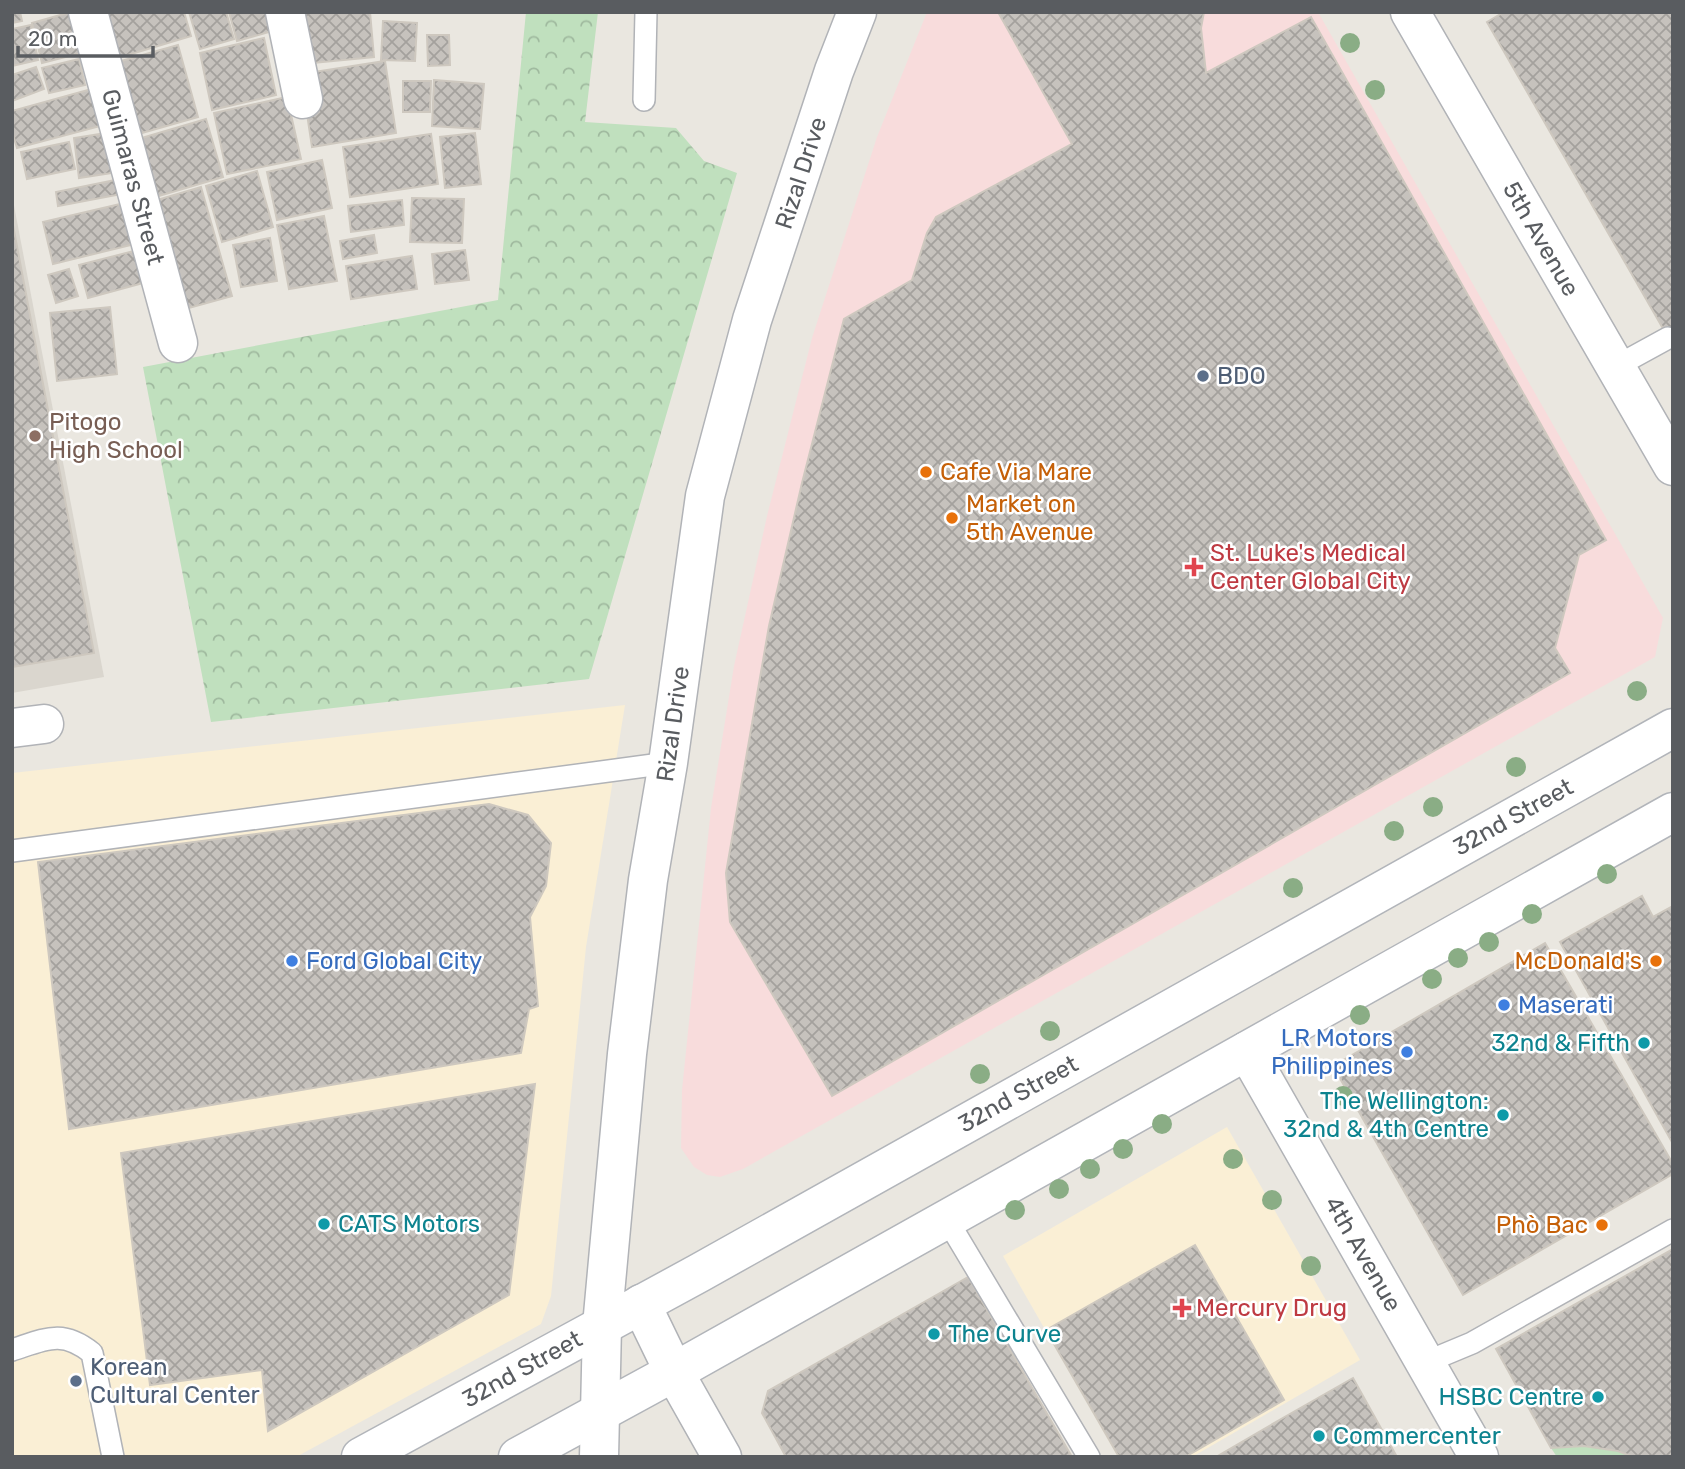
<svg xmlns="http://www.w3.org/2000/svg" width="1685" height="1469" font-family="Rubik,sans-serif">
<defs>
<pattern id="forest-crowns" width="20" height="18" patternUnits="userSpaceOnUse" patternTransform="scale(1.75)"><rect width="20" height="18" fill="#c0e0be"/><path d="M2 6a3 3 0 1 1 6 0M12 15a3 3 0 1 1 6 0" fill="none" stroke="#9fb99e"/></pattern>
<pattern id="park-tufts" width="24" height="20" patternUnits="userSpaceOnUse" patternTransform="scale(1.75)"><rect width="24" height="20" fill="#c0e0be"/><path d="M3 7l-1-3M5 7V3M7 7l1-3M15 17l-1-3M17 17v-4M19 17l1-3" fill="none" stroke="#9fb99e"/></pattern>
<pattern id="building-cross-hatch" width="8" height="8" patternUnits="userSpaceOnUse" patternTransform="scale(1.75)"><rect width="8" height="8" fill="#c6c2bd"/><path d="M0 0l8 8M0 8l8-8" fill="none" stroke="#a4a19d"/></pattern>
</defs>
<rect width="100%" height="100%" fill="#eae7e0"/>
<g fill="#faefd5">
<polygon points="625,705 586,947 551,1296 541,1324 296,1457 12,1457 12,773"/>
<polygon points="1227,1127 1360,1360 1192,1457 1118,1457 1003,1256"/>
</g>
<polygon fill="#dad6ce" points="12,195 104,677 12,693"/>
<polygon fill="#f8dcdc" points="927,12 1318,12 1663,618 1655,657 743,1169 720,1177 707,1175 694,1167 681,1148 682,1090 711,808 734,666 767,516 812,338 877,137"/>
<polygon fill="url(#forest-crowns)" points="526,12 598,12 585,122 676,128 704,161 737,173 589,679 211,722 143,367 498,300"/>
<polygon fill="url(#park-tufts)" points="1584,1446 1618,1451 1633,1457 1557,1457 1551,1448"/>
<g fill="url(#building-cross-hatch)" stroke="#cec8bf" stroke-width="2">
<polygon points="12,12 20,12 22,21 12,23"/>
<polygon points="71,12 97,49 42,63 32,23"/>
<polygon points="105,12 184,12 191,36 118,58"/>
<polygon points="189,12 226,12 234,39 200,49"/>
<polygon points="229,12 278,12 283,28 237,41"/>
<polygon points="299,12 370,12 374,57 303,64"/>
<polygon points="998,12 1204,12 1201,28 1206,73 1311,17 1606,540 1579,555 1555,648 1570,673 832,1096 730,922 726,873 769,626 802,483 844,319 912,280 927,233 936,217 1072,144"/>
<polygon points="1504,12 1673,12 1673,346 1487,22"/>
<polygon points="383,21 417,23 415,61 381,60"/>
<polygon points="31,25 38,60 12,66 12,29"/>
<polygon points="427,35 449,35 450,65 428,66"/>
<polygon points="264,38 276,95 212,110 200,53"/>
<polygon points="178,45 198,117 135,135 114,63"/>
<polygon points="79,59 85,85 49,93 42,68"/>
<polygon points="385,61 396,133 312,147 301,74"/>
<polygon points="36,67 44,89 12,101 12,75"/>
<polygon points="434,80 484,84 480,129 432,126"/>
<polygon points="403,81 431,81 430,112 403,112"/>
<polygon points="106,85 115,122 17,148 12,131 12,111"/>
<polygon points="287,97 301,159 227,174 214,113"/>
<polygon points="206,119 223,177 152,198 135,140"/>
<polygon points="119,131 125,171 79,178 74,138"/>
<polygon points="475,133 481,184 445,188 440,137"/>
<polygon points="431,134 438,184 350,197 343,147"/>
<polygon points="69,142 75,169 27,179 21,152"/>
<polygon points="322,160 332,208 277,220 267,172"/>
<polygon points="257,171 273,227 222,242 206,186"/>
<polygon points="125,178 127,193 58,206 56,192"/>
<polygon points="201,187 232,296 185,309 154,201"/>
<polygon points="412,198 464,199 462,243 410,242"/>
<polygon points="402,200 404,225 351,232 348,206"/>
<polygon points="133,201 143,242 53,264 43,222"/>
<polygon points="324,216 337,281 289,289 277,225"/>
<polygon points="12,220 94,653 12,667"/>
<polygon points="374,235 377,253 343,259 340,241"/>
<polygon points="270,238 277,281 241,287 233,245"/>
<polygon points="465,250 469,280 435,284 432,254"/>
<polygon points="134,251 143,283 88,298 79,265"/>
<polygon points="412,256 417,289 351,299 346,266"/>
<polygon points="69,269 78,296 56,303 48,275"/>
<polygon points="110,307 117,374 57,381 50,313"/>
<polygon points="489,804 528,815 551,843 546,886 530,917 538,1006 529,1009 521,1053 69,1129 38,862"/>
<polygon points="1642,896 1653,917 1673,906 1673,1144 1560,942"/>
<polygon points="1545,943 1673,1164 1673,1174 1463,1295 1333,1066"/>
<polygon points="535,1084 509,1295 268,1431 262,1370 150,1385 121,1153"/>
<polygon points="1195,1245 1284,1400 1185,1457 1119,1457 1046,1330"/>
<polygon points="1673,1249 1673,1457 1633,1457 1618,1451 1584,1446 1551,1448 1496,1349"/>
<polygon points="968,1277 1072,1457 786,1457 762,1413 768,1391"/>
<polygon points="1353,1378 1397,1457 1216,1457 1288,1415"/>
</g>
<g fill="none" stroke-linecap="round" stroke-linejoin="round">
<g stroke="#b1b3b7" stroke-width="24">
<g id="lane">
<polyline points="644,100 646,12"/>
<polyline points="1615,367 1668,338"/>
<polyline points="12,851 668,763"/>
<polyline points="946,1218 1089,1457"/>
<path d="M12,1350C46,1339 62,1329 92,1353L113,1457"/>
<polyline points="1424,1363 1472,1343 1673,1230"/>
</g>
</g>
<g stroke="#b1b3b7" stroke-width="41">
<g id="street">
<polyline points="88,12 178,343"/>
<polyline points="285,12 303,99"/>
<polyline points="1410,12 1673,466"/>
<polyline points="12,728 44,724"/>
<polyline points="1247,1051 1479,1457"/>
<polyline points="641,1304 674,1372 722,1457"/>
<polyline points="599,1457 602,1326 627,1054 648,880 668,763 705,496 752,320 834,71 857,12"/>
</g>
</g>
<g stroke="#b2b5ba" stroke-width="41">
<g id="secondary">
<polyline points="361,1457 699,1273 1673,728"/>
<polyline points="518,1457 674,1372 1673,812"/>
</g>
</g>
<use href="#lane" stroke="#fff" stroke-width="21"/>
<use href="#street" stroke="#fff" stroke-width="38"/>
<use href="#secondary" stroke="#fff" stroke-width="38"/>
</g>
<g fill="#8aad85">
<circle cx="1350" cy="43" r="10"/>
<circle cx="1375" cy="90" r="10"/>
<circle cx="1637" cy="691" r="10"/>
<circle cx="1516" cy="767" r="10"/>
<circle cx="1433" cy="807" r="10"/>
<circle cx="1394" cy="831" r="10"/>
<circle cx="1607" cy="874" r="10"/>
<circle cx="1293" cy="888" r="10"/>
<circle cx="1532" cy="914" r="10"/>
<circle cx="1489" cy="942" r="10"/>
<circle cx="1458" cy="958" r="10"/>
<circle cx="1432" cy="979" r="10"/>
<circle cx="1360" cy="1015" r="10"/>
<circle cx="1050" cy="1031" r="10"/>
<circle cx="980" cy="1074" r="10"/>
<circle cx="1343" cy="1096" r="10"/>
<circle cx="1162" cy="1124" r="10"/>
<circle cx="1123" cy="1149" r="10"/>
<circle cx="1233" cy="1159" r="10"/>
<circle cx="1090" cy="1169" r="10"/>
<circle cx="1059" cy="1189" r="10"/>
<circle cx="1272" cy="1200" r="10"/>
<circle cx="1015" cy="1210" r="10"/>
<circle cx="1311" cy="1266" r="10"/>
</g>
<g fill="#5c6f8a" stroke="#fff" stroke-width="2.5">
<circle cx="1203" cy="376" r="7"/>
<circle cx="76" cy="1381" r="7"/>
</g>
<circle fill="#8d6e63" stroke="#fff" stroke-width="2.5" cx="35" cy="436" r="7"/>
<g fill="#e8710a" stroke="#fff" stroke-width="2.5">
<circle cx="926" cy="472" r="7"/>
<circle cx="952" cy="518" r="7"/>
<circle cx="1656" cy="961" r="7"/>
<circle cx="1602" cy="1225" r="7"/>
</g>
<g fill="#e0444e" stroke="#fff" stroke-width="2.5">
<path d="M1190.5 556.5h7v7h7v7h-7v7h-7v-7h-7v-7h7z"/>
<path d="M1178.5 1297.5h7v7h7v7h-7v7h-7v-7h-7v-7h7z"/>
</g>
<g fill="#3f7fe0" stroke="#fff" stroke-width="2.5">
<circle cx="292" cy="961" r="7"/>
<circle cx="1504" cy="1005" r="7"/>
<circle cx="1407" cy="1052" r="7"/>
</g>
<g fill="#0f9aa8" stroke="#fff" stroke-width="2.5">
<circle cx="1644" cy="1043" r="7"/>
<circle cx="1503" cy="1115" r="7"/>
<circle cx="324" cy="1224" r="7"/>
<circle cx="934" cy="1334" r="7"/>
<circle cx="1598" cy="1397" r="7"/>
<circle cx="1319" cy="1436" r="7"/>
</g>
<g text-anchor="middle" stroke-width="5" stroke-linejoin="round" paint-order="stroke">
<g font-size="24" fill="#595c60" stroke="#fff">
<text transform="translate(801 173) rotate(-72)" y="8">Rizal Drive</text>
<text transform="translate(133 177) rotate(75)" y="8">Guimaras Street</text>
<text transform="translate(1541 239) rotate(60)" y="8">5th Avenue</text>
<text transform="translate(673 724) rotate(-82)" y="8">Rizal Drive</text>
<text transform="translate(1513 817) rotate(-29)" y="8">32nd Street</text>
<text transform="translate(1018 1094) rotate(-29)" y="8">32nd Street</text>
<text transform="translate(1363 1254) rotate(60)" y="8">4th Avenue</text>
<text transform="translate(522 1369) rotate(-29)" y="8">32nd Street</text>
</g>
<g font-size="24" fill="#4e5e75" stroke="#fff" text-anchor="start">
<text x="1217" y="384">BDO</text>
<text x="90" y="1375">Korean<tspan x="90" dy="28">Cultural Center</tspan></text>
</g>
<g font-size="24" fill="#785e54" stroke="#fff" text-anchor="start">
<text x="49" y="430">Pitogo<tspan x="49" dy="28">High School</tspan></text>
</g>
<g font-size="24" fill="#c56008" stroke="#fff" text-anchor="start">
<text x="940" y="480">Cafe Via Mare</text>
<text x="966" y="512">Market on<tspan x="966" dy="28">5th Avenue</tspan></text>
<text x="1642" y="969" text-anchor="end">McDonald's</text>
<text x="1588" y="1233" text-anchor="end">Phò Bac</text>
</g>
<g font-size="24" fill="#be3a42" stroke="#fff" text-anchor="start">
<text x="1210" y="561">St. Luke's Medical<tspan x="1210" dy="28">Center Global City</tspan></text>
<text x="1196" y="1316">Mercury Drug</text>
</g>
<g font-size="24" fill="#366cbe" stroke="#fff" text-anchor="start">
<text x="306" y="969">Ford Global City</text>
<text x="1518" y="1013">Maserati</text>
<text x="1393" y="1046" text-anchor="end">LR Motors<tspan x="1393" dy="28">Philippines</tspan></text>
</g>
<g font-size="24" fill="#0d838f" stroke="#fff" text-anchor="end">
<text x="1630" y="1051">32nd &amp; Fifth</text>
<text x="1489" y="1109">The Wellington:<tspan x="1489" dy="28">32nd &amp; 4th Centre</tspan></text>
<text x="338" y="1232" text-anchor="start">CATS Motors</text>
<text x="948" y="1342" text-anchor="start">The Curve</text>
<text x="1584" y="1405">HSBC Centre</text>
<text x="1333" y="1444" text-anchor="start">Commercenter</text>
</g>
</g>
<rect width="1685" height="1469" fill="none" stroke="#595c60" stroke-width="28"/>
<path d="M18 46v10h135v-10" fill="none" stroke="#595c60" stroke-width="3.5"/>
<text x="28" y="46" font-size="21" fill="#595c60" stroke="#ffffff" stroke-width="5" paint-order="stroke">20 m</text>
</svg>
